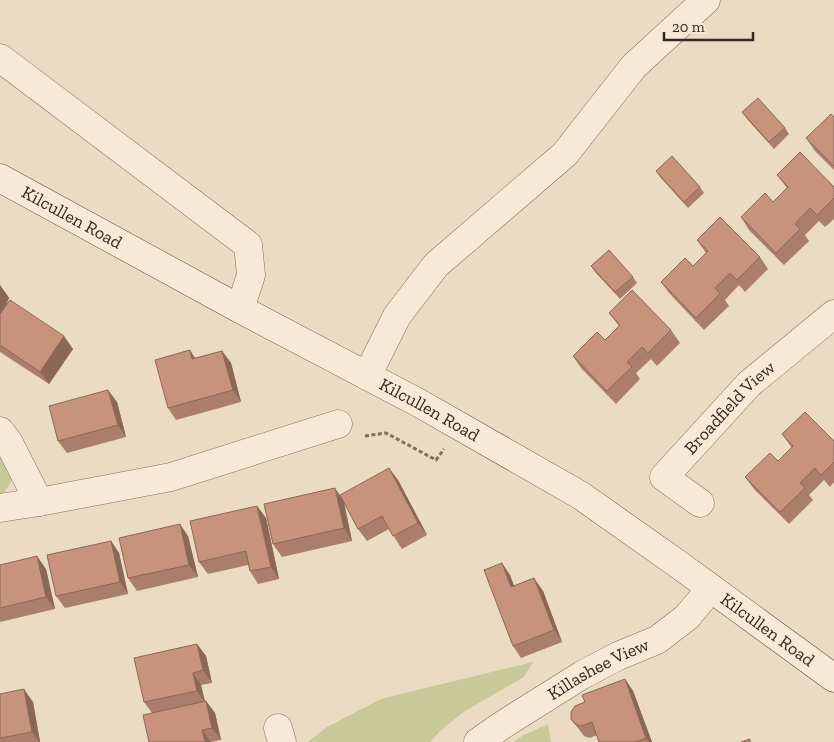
<svg xmlns="http://www.w3.org/2000/svg" width="834" height="742" font-family="'Zilla Slab',serif">
<rect width="100%" height="100%" fill="#ebdbc3"/>
<g fill="#c8c898">
<polygon points="0,446 15,473 9,486 0,497"/>
<polygon points="533,662 524,677 465,711 441,730 430,742 308,742 327,727 381,699"/>
<polygon points="548,724 551,742 514,742 522,736"/>
</g>
<g fill="none" stroke-linecap="round" stroke-linejoin="round">
<g stroke="#846d5b" stroke-width="29">
<g id="minor">
<polyline points="0,58 248,245 251,275 240,309"/>
<polyline points="367,376 397,316 436,265 565,154 634,66 706,0"/>
<polyline points="0,431 9,443 39,502"/>
<path id="s1" d="M700,503L664,477L749,384L834,314"/>
<polyline points="0,508 39,502 171,477 338,424"/>
<polyline points="278,728 282,742"/>
<path id="s2" d="M478,742L504,724L582,675L618,656L657,640L687,617L711,588"/>
</g>
</g>
<g stroke="#664e3e" stroke-width="29">
<g id="secondary">
<path id="s3" d="M0,178L240,309L419,403L580,495L675,562L834,678"/>
</g>
</g>
<polyline stroke="#846d5b" stroke-width="3" stroke-dasharray="4 2.5" stroke-linecap="butt" points="365,436 386,433 436,460 444,449"/>
<use href="#minor" stroke="#f6e9d6" stroke-width="28"/>
<use href="#secondary" stroke="#f6e9d6" stroke-width="28"/>
</g>
<g fill="#ab7e6b">
<polygon points="742,112 785,128 789,134 774,149 747,119"/>
<polygon points="834,117 834,170 815,151 806,138"/>
<polygon points="656,171 700,187 704,193 688,208 660,177"/>
<polygon points="777,175 834,187 834,219 825,227 819,221 805,235 809,241 784,265 749,230 741,217 773,202 787,188"/>
<polygon points="697,240 760,257 768,269 745,292 739,285 725,300 729,306 704,330 670,294 661,282 693,266 706,253"/>
<polygon points="591,266 633,277 637,283 620,299 595,272"/>
<polygon points="0,285 9,298 5,308 73,349 49,384 0,352"/>
<polygon points="609,313 671,330 680,343 657,366 651,359 636,373 640,379 616,404 581,368 573,356 605,340 619,326"/>
<polygon points="222,351 231,363 241,402 176,420 168,408 195,358"/>
<polygon points="117,402 126,437 67,453 58,441"/>
<polygon points="782,434 834,441 834,482 830,487 824,480 809,495 813,500 789,524 754,489 745,477 778,461 792,448"/>
<polygon points="398,480 427,535 402,549 389,529 367,541 358,529 344,501 352,541 282,557 273,544 341,497"/>
<polygon points="257,506 266,518 279,579 258,584 250,571 248,565 208,574 199,562"/>
<polygon points="188,536 198,577 137,591 128,578"/>
<polygon points="111,541 119,553 128,594 65,608 56,596"/>
<polygon points="0,565 46,569 55,609 0,622"/>
<polygon points="510,575 514,586 543,591 562,642 521,658 513,646"/>
<polygon points="197,644 206,656 212,683 201,685 205,701 206,701 215,713 221,740 211,742 149,742 152,713 144,702"/>
<polygon points="625,679 633,691 652,742 599,742 597,735 590,738 584,736 571,719 585,702"/>
<polygon points="0,694 33,702 40,742 43,742 0,742"/>
</g>
<g fill="#8b6757">
<polygon points="0,285 9,298 0,318"/>
<polygon points="64,336 73,349 49,384 40,372"/>
<polygon points="190,350 198,363 192,359"/>
<polygon points="222,351 231,363 241,402 233,390"/>
<polygon points="108,390 117,402 126,437 118,425"/>
<polygon points="389,468 398,480 427,535 418,523"/>
<polygon points="335,488 343,500 352,541 344,528"/>
<polygon points="257,506 266,518 279,579 271,567"/>
<polygon points="180,524 188,536 198,577 189,565"/>
<polygon points="111,541 119,553 128,594 120,582"/>
<polygon points="37,556 46,569 55,609 46,597"/>
<polygon points="502,563 510,575 519,600 511,587"/>
<polygon points="534,578 543,591 562,642 554,630"/>
<polygon points="197,644 206,656 212,683 203,670"/>
<polygon points="193,673 201,685 205,703 197,691"/>
<polygon points="625,679 633,691 652,742 649,742 646,738"/>
<polygon points="24,689 33,702 40,742 39,742 32,732"/>
<polygon points="206,701 215,713 221,740 212,728"/>
<polygon points="202,730 211,742 205,742"/>
</g>
<g fill="#c7937c" stroke="#8b6757">
<polygon points="758,98 785,128 769,142 742,112"/>
<polygon points="831,114 834,117 834,166 806,138"/>
<polygon points="800,152 834,187 834,198 817,215 810,208 795,224 800,229 776,253 741,217 765,193 773,202 788,187 777,175"/>
<polygon points="672,156 700,187 684,202 656,171"/>
<polygon points="720,217 760,257 737,280 730,273 715,288 720,294 696,318 661,282 685,258 693,266 708,251 697,240"/>
<polygon points="609,250 633,277 615,292 591,266"/>
<polygon points="632,290 671,330 648,353 642,347 627,362 632,367 607,391 573,356 597,332 605,340 620,325 609,313"/>
<polygon points="10,300 64,336 40,372 0,345 0,314"/>
<polygon points="190,350 192,359 222,351 233,390 168,408 155,360"/>
<polygon points="108,390 118,425 58,441 49,406"/>
<polygon points="805,412 834,441 834,462 821,475 815,468 800,483 805,488 780,512 745,477 770,453 778,461 793,446 782,434"/>
<polygon points="389,468 418,523 393,536 382,516 358,529 340,495"/>
<polygon points="335,488 344,528 273,544 264,504"/>
<polygon points="257,506 271,567 250,571 246,551 199,562 190,521"/>
<polygon points="180,524 189,565 128,578 119,538"/>
<polygon points="111,541 120,582 56,596 47,555"/>
<polygon points="37,556 46,597 0,608 0,565"/>
<polygon points="502,563 511,587 534,578 554,630 513,646 484,570"/>
<polygon points="197,644 203,670 193,673 197,691 144,702 134,658"/>
<polygon points="625,679 646,738 636,742 599,742 592,722 581,726 575,724 571,719 571,712 575,706 585,702 582,695"/>
<polygon points="24,689 32,732 0,738 0,694"/>
<polygon points="206,701 212,728 202,730 205,742 149,742 143,715"/>
<polygon points="750,739 750,742 741,742"/>
</g>
<g text-anchor="middle" stroke-width="4" stroke-linejoin="round" paint-order="stroke">
<g font-size="18" fill="#35271e" stroke="#f3e6d2">
<text dy="6" stroke="none"><textPath href="#s3" startOffset="82">Kilcullen Road</textPath></text>
<text dy="6" stroke="none"><textPath href="#s1" startOffset="140">Broadfield View</textPath></text>
<text dy="6" stroke="none"><textPath href="#s3" startOffset="488">Kilcullen Road</textPath></text>
<text dy="6" stroke="none"><textPath href="#s3" startOffset="892">Kilcullen Road</textPath></text>
<text dy="6" stroke="none"><textPath href="#s2" startOffset="141">Killashee View</textPath></text>
</g>
</g>
<path d="M664 32v8h89v-8" fill="none" stroke="#35271e" stroke-width="2.5"/>
<text x="672" y="32" font-size="15" fill="#35271e" stroke="#f3e6d2" stroke-width="4" paint-order="stroke">20 m</text>
</svg>
